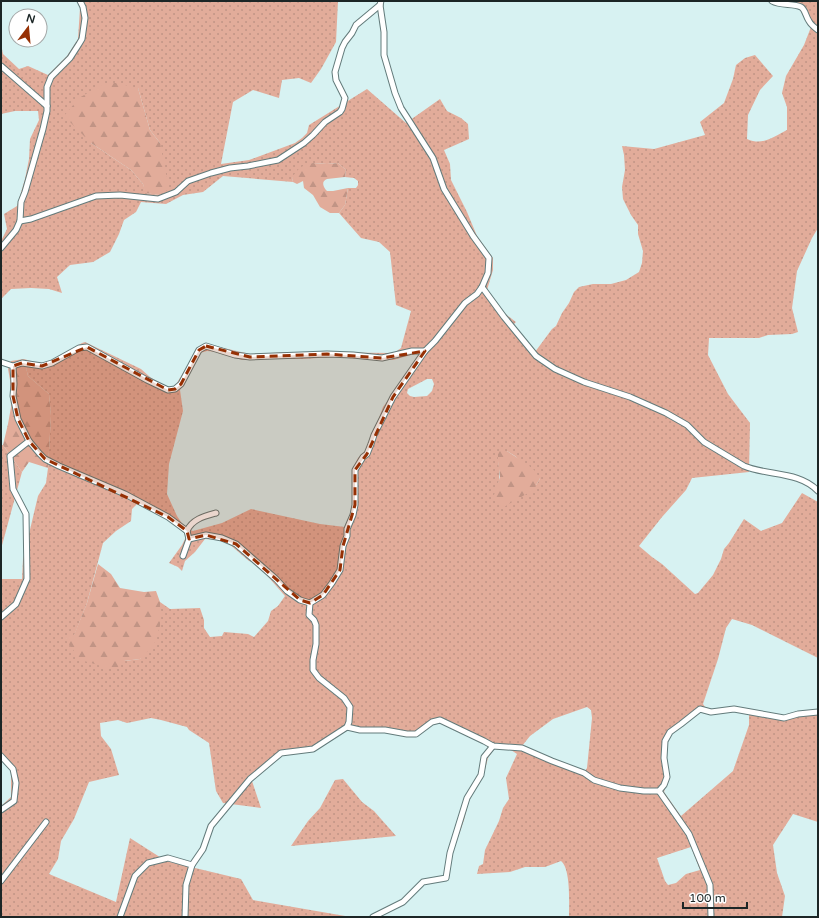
<svg xmlns="http://www.w3.org/2000/svg" width="819" height="918" font-family="'Varela Round',sans-serif">
<defs>
<pattern id="grass-dots" width="8" height="8" patternUnits="userSpaceOnUse"><rect width="8" height="8" fill="#e2ac9a"/><path d="M2 2h.1M6 6h.1" fill="none" stroke="#c19485" stroke-width="1.8" stroke-linecap="round"/></pattern>
<pattern id="forest-firs" width="22" height="20" patternUnits="userSpaceOnUse"><rect width="22" height="20" fill="#e2ac9a"/><path d="M5 1l3.5 6h-7zM16 11l3.5 6h-7z" fill="#c19485"/></pattern>
</defs>
<rect width="100%" height="100%" fill="#d7f2f2"/>
<g fill="url(#grass-dots)" fill-rule="evenodd">
<path d="M77,1H338L336,42L321,69L311,83L299,78L282,80L279,98L253,90L233,102L221,164L249,160L295,143L302,138L307,133L309,125L367,89L406,123L440,99L447,111L461,118L468,124L469,139L444,150L450,164L451,180L467,212L477,236L493,258V270L487,290L504,313L516,322L513,325L535,352L552,329L556,326L562,313L569,303L574,292L579,287L593,284H611L626,280L639,272L642,263L643,251L638,234V225L631,215L623,199L622,187L625,170L624,155L622,146L654,149L705,135L700,122L724,103L733,79L736,65L745,58L755,55L773,76L760,90L748,115L747,139C763,146 773,137 787,130V107L782,93L786,76L804,45L811,27L801,10L799,8L770,2L768,1H818V228L812,238L797,271L792,308L798,332L792,334L768,335L759,338H709L708,355L728,394L750,423L749,472L692,478L686,490L662,517L639,546L652,557L662,564L695,594L698,593L713,575L721,559L724,549L729,543L744,519L761,531L782,523L802,493L818,502V658L752,625L732,619L726,628L718,659L703,704L707,710L734,707L784,716L818,710V822L793,814L773,845L777,873L785,896L782,917H569C569,904 571,869 561,861L545,867H525L510,872L477,874L479,866L483,864L485,850L499,821L503,808L509,799L506,778L517,754L511,750L494,749L488,758L483,777L469,800L464,820L454,849L453,837L479,774L483,756L488,747L483,742L440,722L433,723L417,735L347,729L314,750L281,755L252,781L261,808L223,803L216,791L209,743L189,730L187,727L161,720L151,718L127,723L118,720L100,723L101,736L111,749L119,775L89,782L74,819L61,841L58,859L49,874L116,902L130,838L166,861L241,879L253,900L351,917H1V806L11,797V771L1,759V579H22L23,559L38,496L46,483L48,468L51,416L49,394L28,376L24,359L41,364L53,360L82,343L85,342L141,369L150,377L166,387L175,386L197,350L201,345L215,346L250,354L294,352L394,353L401,348L411,311L396,305L390,252L379,242L361,238L339,213L345,205L348,188H356L358,185V181L354,178L345,177L346,170L338,163L327,164L313,163L292,178L293,182L223,176L203,192L183,195L166,204L141,202L136,212L124,220L119,234L110,252L93,262L70,265L57,277L62,293L49,289L31,288L11,289L1,299V241L7,229L4,214L17,206L25,179L29,159L30,139L39,120L38,111H15L1,114V44L3,54L19,69L28,66L48,75L67,56L78,39L80,8ZM138,88L150,130L160,143L159,195L146,193L143,184L131,170L91,143ZM207,351L219,352L242,360L257,359H301L335,357L373,360H393L418,353L420,354L405,378L383,407L368,448L358,458L352,470L353,501L350,519L345,527L320,524L251,509L222,523L193,531L188,529L183,525L177,516L167,494L169,464L183,411L180,390L200,353ZM427,379H432L434,384L432,391L427,396L414,397L410,396L407,393L408,389ZM498,451H507L515,456L540,479L536,485L498,486C501,474 498,464 498,451ZM137,504L165,518L184,531L186,537L182,545L169,563L178,567L182,571L185,561L195,552L205,539L217,540L228,543L249,561L256,563L285,596L278,606L271,611L268,621L254,637L248,634L224,632L222,636L210,637L204,628V620L200,608L170,609L160,602V625L140,659L124,661L66,639L74,636L87,603L103,543L116,531L131,521L132,509ZM587,707L591,710L592,718L587,768L584,773L522,746L530,736L553,719ZM700,711H734L749,713V725L733,771L681,816L664,792L666,785V742L671,733ZM691,847L700,870L686,874L676,883L668,885L665,881L657,858Z"/>
<polygon points="1,445 3,445 22,472 1,549"/>
<polygon points="343,779 362,802 374,811 396,836 291,846 308,821 320,808 335,780"/>
</g>
<g fill="url(#forest-firs)">
<polygon points="105,83 116,83 138,88 150,130 160,143 169,189 159,195 145,193 143,184 131,170 91,143 64,116 79,98"/>
<path d="M313,163L327,164L338,163L346,170L345,177L327,179C321,181 323,187 327,191H333L348,188L345,205L339,213H330L320,207L313,195L304,188L303,181L297,184L293,182L292,178C298,168 302,165 313,163Z"/>
<polygon points="24,359 28,376 49,394 51,416 48,468 29,462 22,472 3,445 8,424 11,407 10,380 8,369 11,361"/>
<polygon points="498,451 507,451 530,466 535,471 540,479 536,485 535,489 502,508 494,495 500,477 498,461"/>
<polygon points="98,564 111,574 120,588 144,592 156,591 160,602 160,626 154,645 140,659 124,661 115,670 81,660 65,639 74,635 87,603"/>
</g>
<g fill="none" stroke-linecap="round" stroke-linejoin="round">
<g stroke="#637b7b" stroke-width="7">
<g id="minor">
<path d="M772,1C781,6 793,3 801,7C805,9 806,17 809,21C811,25 814,27 818,30"/>
<polyline points="1,66 47,106"/>
<polyline points="20,221 31,219 96,196 120,195 158,199 176,192 188,181 211,173 230,168 248,166 278,160 304,143 313,135 325,122 340,112 342,109 345,98 336,80 335,72 342,48 345,42 352,33 356,25 380,5"/>
<polyline points="1,248 16,230 20,221 21,202 25,192 43,129 47,111 47,87 51,77 70,58 79,44 82,39 85,18 83,7 80,1"/>
<path d="M482,287L504,317L536,356L555,369L584,382L630,397L666,413L687,425L704,442L744,466C768,476 799,471 818,491"/>
<polyline points="1,362 13,366 14,384 13,396 18,419 29,441 39,453 45,459 59,466 125,494 168,517 187,531 189,539 183,556"/>
<polyline points="13,366 22,363 42,366 52,363 79,348 87,347 147,380 168,390 175,389 181,384 199,350 206,346 235,355 250,357 327,354 353,355 382,358 412,351 425,351 435,341 465,303 477,294 482,287 488,273 489,258 473,236 444,189 433,158 401,108 395,93 384,55 384,32 380,5 381,1"/>
<path d="M187,531C192,519 205,516 216,513"/>
<polyline points="189,539 206,535 222,538 236,544 276,579 287,591 300,600 310,603 309,615 314,620 316,625 316,644 313,660 313,670 319,678 344,698 350,707 349,722 347,727"/>
<polyline points="310,603 323,595 332,583 340,570 343,546 347,536 347,529 353,515 355,505 355,470 363,457 367,454 371,444 374,435 393,397 425,351"/>
<polyline points="1,617 16,604 27,579 26,514 13,489 10,456 29,441"/>
<polyline points="1,756 13,769 16,783 14,801 1,810"/>
<polyline points="659,791 689,834 710,885 711,917"/>
<polyline points="1,881 46,822"/>
<polyline points="120,917 135,876 148,863 168,858 192,865"/>
<polyline points="185,917 186,885 192,865 203,849 211,826 250,779 281,753 313,749 347,727 360,730 385,730 407,734 416,734 432,722 440,720 484,741 493,746 522,748 552,761 584,773 594,780 620,788 644,791 659,791 664,785 667,777 664,758 665,741 670,732 681,724 700,709 711,712 734,709 784,718 798,714 818,712"/>
<polyline points="373,917 403,902 423,882 446,878 450,853 467,798 481,775 484,757 493,746"/>
</g>
</g>
<use href="#minor" stroke="#fff" stroke-width="5"/>
</g>
<path fill="#963004" fill-opacity="0.2" stroke="#963004" stroke-width="3" stroke-dasharray="8 5" stroke-linejoin="round" d="M206,346L250,357L327,354L382,358L425,351L393,397L367,454L355,470V505L343,546L340,570L323,595L310,603L300,600L236,544L206,535L189,539L187,531L168,517L45,459L29,441L18,419L13,396V366L22,363L42,366L87,347L168,390L175,389L181,384L199,350Z"/>
<rect width="819" height="918" fill="none" stroke="#1c2626" stroke-width="4"/>
<g transform="translate(28 28) rotate(16)"><circle r="19" fill="#ffffff" stroke="#a4a8a8"/>
<path d="M0-3L7 15L0 10L-7 15Z" fill="#963004"/>
<text y="-6" font-size="11" font-weight="bold" text-anchor="middle" fill="#1c2626">N</text>
</g>
<path d="M683 902v6h64v-6" fill="none" stroke="#1c2626" stroke-width="2"/>
<text x="689" y="902" font-size="12" fill="#1c2626" stroke="#ffffff" stroke-width="3" paint-order="stroke">100 m</text>
</svg>
